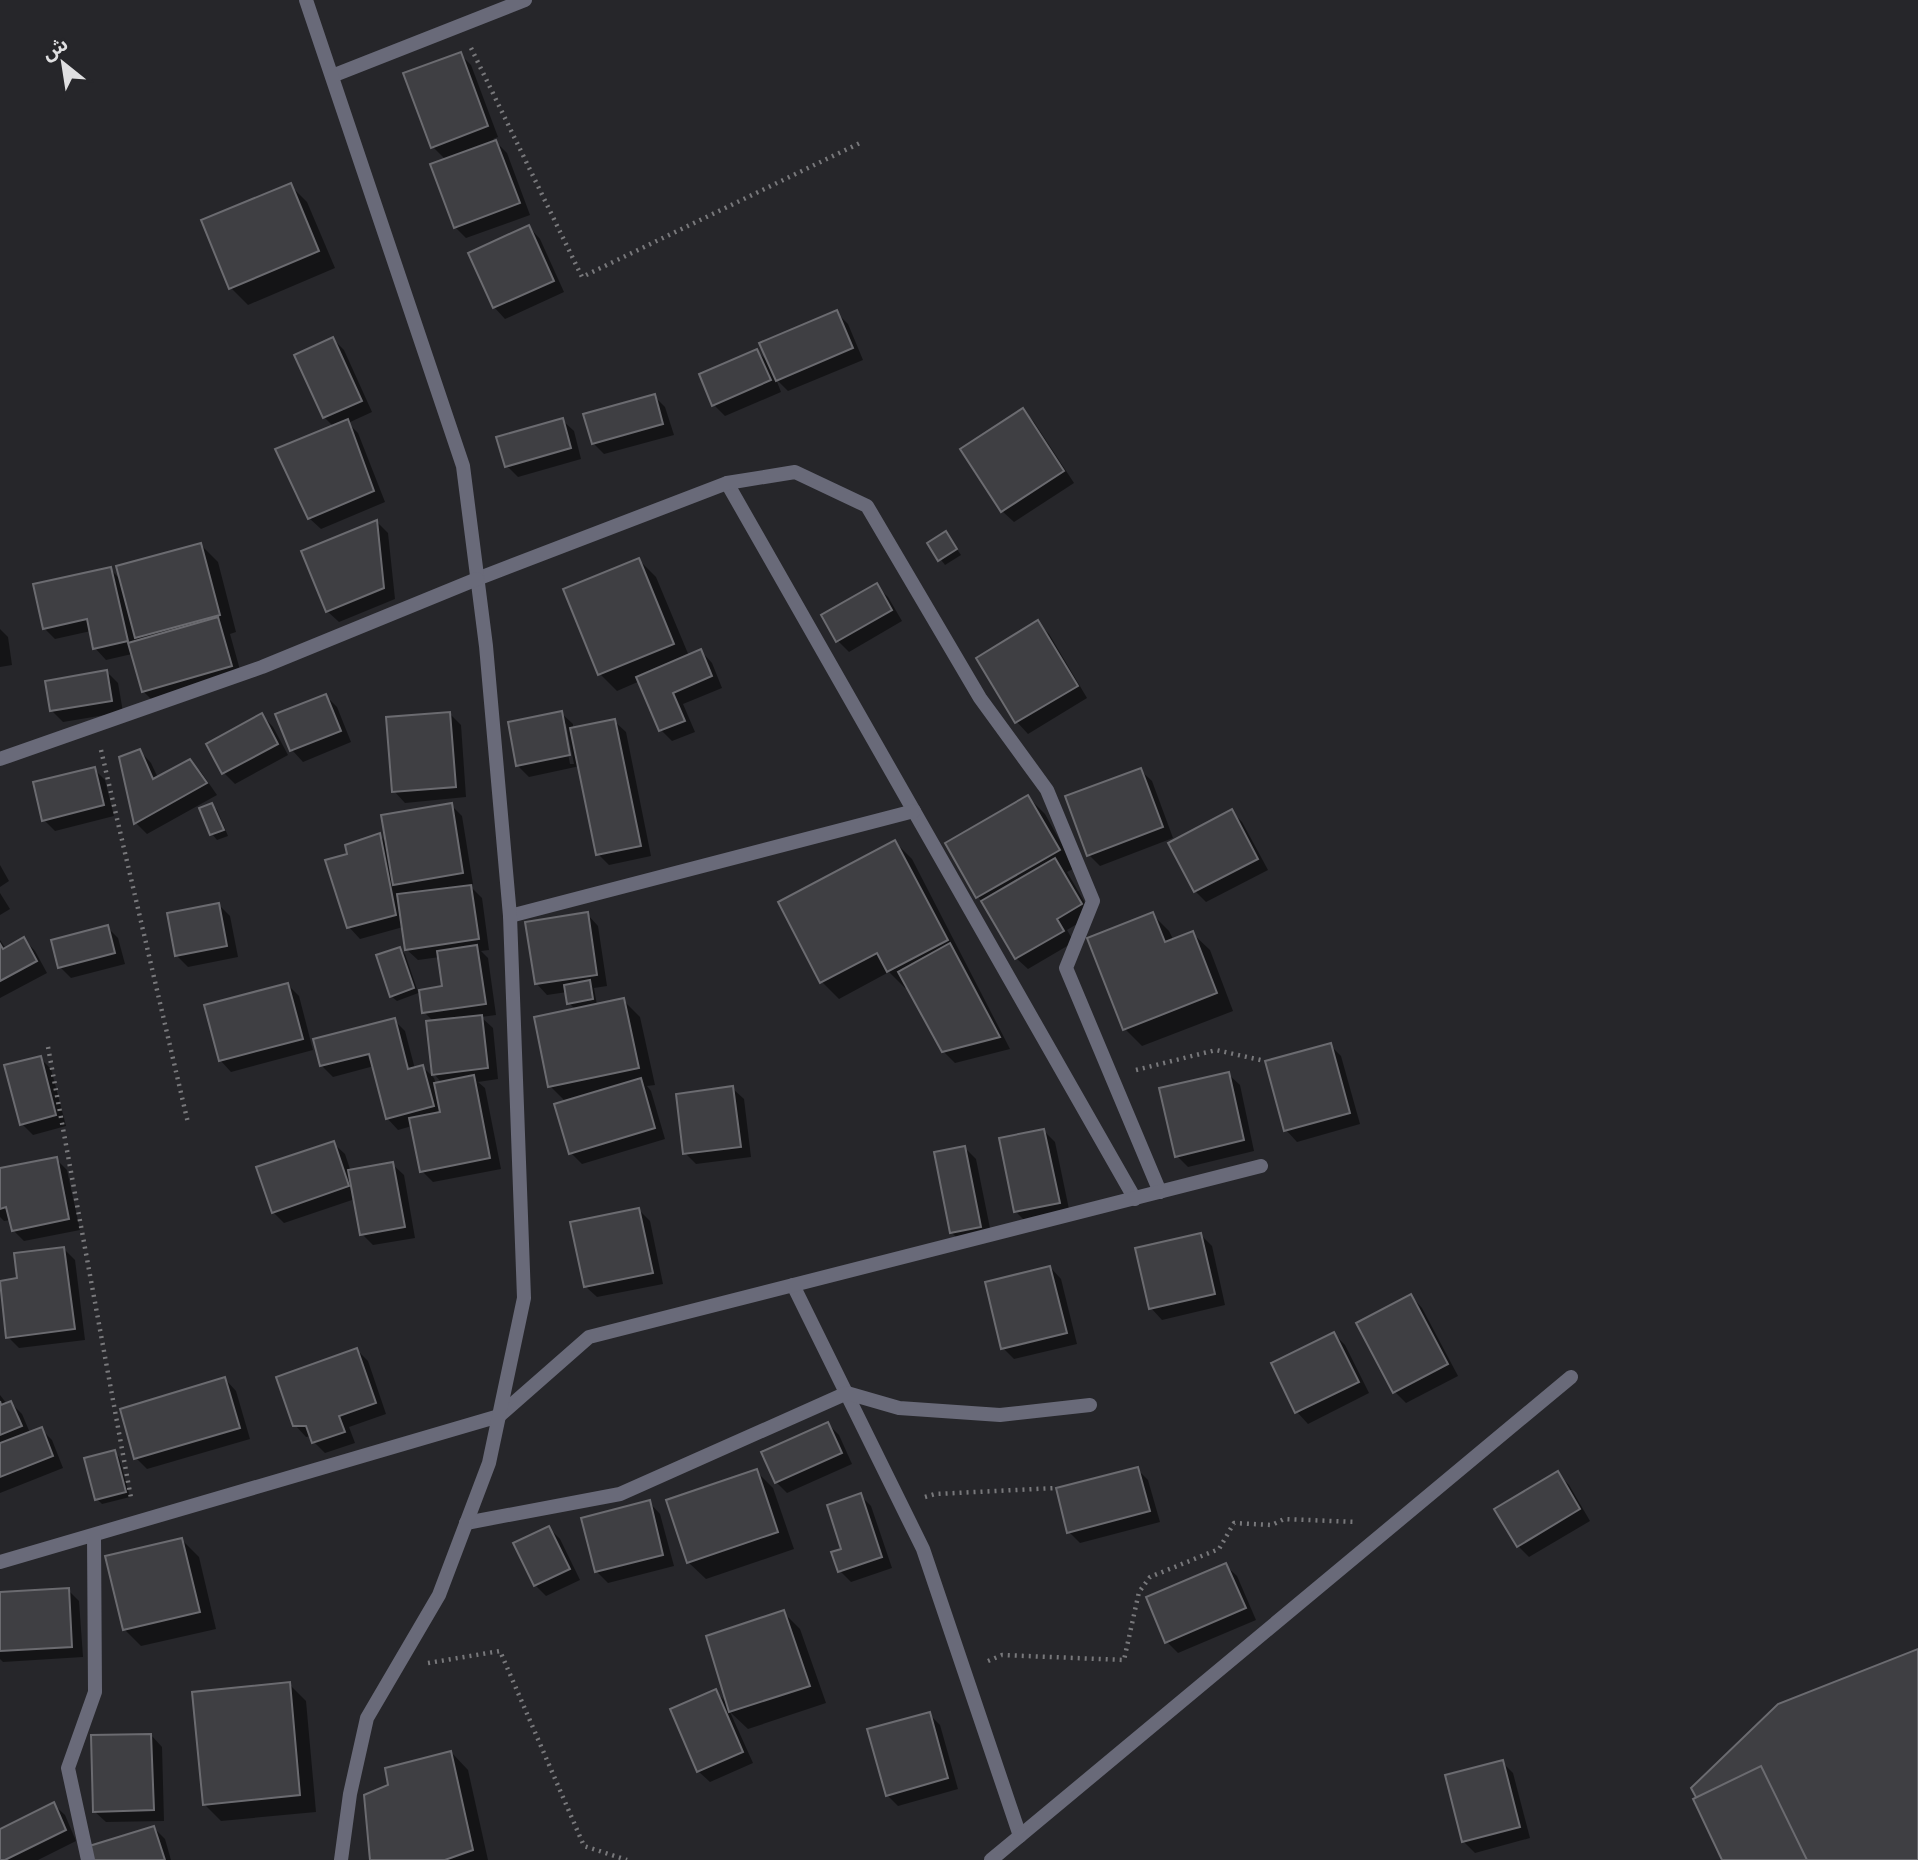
<svg xmlns="http://www.w3.org/2000/svg" width="1918" height="1860" font-family="Raleway,'Noto Sans Arabic',sans-serif">
<rect width="100%" height="100%" fill="#26262a"/>
<g fill="#0007" fill-rule="evenodd">
<polygon points="460,54 471,65 498,137 493,139 507,153 530,215 466,238 455,227 446,160 433,147"/>
<polygon points="290,185 307,202 335,268 248,305 231,288 203,221"/>
<polygon points="529,227 540,239 564,292 505,319 494,307"/>
<polygon points="836,312 848,324 863,360 788,391 776,379 781,392 725,416 714,405 757,351 770,364"/>
<polygon points="333,339 344,350 372,412 348,423 358,433 385,502 321,529 309,518 334,427 324,417"/>
<polygon points="654,396 665,407 674,435 604,454 593,443"/>
<polygon points="1023,410 1034,422 1074,483 1014,522 1002,511"/>
<polygon points="562,420 574,431 581,459 518,477 507,466"/>
<polygon points="377,522 388,533 395,599 339,622 327,611"/>
<polygon points="946,534 961,555 945,565 929,544"/>
<polygon points="201,545 218,562 236,632 230,634 242,677 154,702 143,691 132,654 106,660 95,648 91,631 55,639 44,628 110,569 121,580"/>
<polygon points="639,560 656,577 689,656 701,651 712,663 722,688 683,704 695,732 672,741 661,730 640,681 617,691 600,674"/>
<polygon points="876,586 888,597 902,621 849,652 838,641"/>
<polygon points="1038,623 1049,634 1087,698 1028,734 1017,722 978,658"/>
<polygon points="0,629 8,637 12,665 0,667"/>
<polygon points="107,672 118,683 123,712 63,722 52,711"/>
<polygon points="326,696 337,707 351,742 303,762 292,750 277,715"/>
<path d="M561,713L573,724V729L614,721L626,732L651,856L609,865L598,854L580,766L529,777L518,766ZM563,724H566L574,764H570Z"/>
<polygon points="450,714 461,725 466,797 405,803 394,791"/>
<polygon points="262,715 273,727 288,755 235,784 224,773"/>
<polygon points="140,751 151,763 158,778 190,761 201,772 217,795 147,834 136,823"/>
<polygon points="94,769 105,780 114,816 55,831 44,820"/>
<polygon points="1140,770 1152,781 1173,838 1100,866 1089,855"/>
<polygon points="1028,797 1045,814 1075,868 1067,872 1092,915 1067,930 1074,942 1028,969 1016,958 984,903 978,897"/>
<polygon points="212,805 217,810 228,836 217,840 212,834 201,809"/>
<polygon points="451,805 462,816 473,884 469,885 482,898 489,950 481,951 488,958 496,1015 481,1017 493,1028 498,1079 478,1082 485,1088 501,1169 433,1182 422,1171 412,1126 398,1130 387,1118 374,1066 333,1077 321,1065 394,1020 405,1031 415,1069 423,1067 434,1078 436,1084 442,1083 434,1074 434,1022 424,1012 421,992 397,1001 391,996 400,949 405,954 418,992 444,987 440,957 418,960 406,949 403,927 360,939 349,927 349,856 379,835 387,843"/>
<polygon points="1231,811 1242,822 1268,870 1206,902 1195,891"/>
<polygon points="895,842 912,859 1010,1049 955,1063 943,1051 908,987 905,988 889,972 839,999 822,982"/>
<polygon points="0,865 9,881 0,887"/>
<polygon points="0,893 10,909 0,915"/>
<polygon points="219,905 230,916 238,957 188,967 177,956"/>
<polygon points="587,914 598,926 607,986 594,988 597,1005 623,1000 640,1017 655,1085 647,1086 651,1091 665,1139 582,1164 571,1153 566,1102 550,1086 576,1010 569,1003 567,992 547,995 536,983"/>
<polygon points="1152,914 1169,931 1174,941 1192,933 1210,950 1233,1011 1142,1046 1125,1029"/>
<polygon points="107,927 118,938 125,964 71,978 60,967"/>
<polygon points="24,939 35,951 47,973 0,998 0,940 6,949"/>
<polygon points="288,985 299,996 313,1050 231,1072 220,1060"/>
<polygon points="1330,1045 1341,1056 1360,1124 1297,1142 1286,1130"/>
<polygon points="40,1058 51,1069 66,1126 33,1135 22,1124"/>
<polygon points="1228,1074 1240,1085 1254,1151 1188,1167 1177,1156"/>
<polygon points="732,1088 744,1099 751,1157 696,1164 685,1153"/>
<polygon points="1044,1131 1055,1142 1070,1214 1027,1223 1016,1212"/>
<polygon points="333,1143 345,1154 351,1172 392,1164 404,1175 415,1238 373,1245 362,1234 355,1199 284,1223 273,1212"/>
<polygon points="965,1148 976,1159 992,1238 963,1244 952,1233"/>
<polygon points="56,1159 67,1170 80,1230 24,1241 13,1230 11,1220 4,1221 0,1217 0,1170"/>
<polygon points="639,1210 650,1221 663,1284 597,1297 585,1286"/>
<polygon points="1201,1235 1212,1246 1225,1305 1162,1320 1151,1308"/>
<polygon points="64,1249 75,1260 85,1340 19,1348 8,1337 19,1280"/>
<polygon points="1050,1267 1061,1279 1077,1344 1014,1359 1003,1348"/>
<polygon points="1411,1296 1422,1308 1458,1376 1406,1403 1395,1392 1359,1324"/>
<polygon points="1334,1334 1345,1345 1369,1393 1308,1424 1297,1412 1273,1364"/>
<polygon points="357,1350 368,1361 386,1414 349,1427 355,1443 325,1453 314,1442 312,1436 306,1437 295,1425"/>
<polygon points="225,1379 236,1391 250,1439 147,1469 136,1458"/>
<polygon points="0,1395 7,1404 11,1403 22,1414 30,1433 41,1429 52,1440 63,1468 0,1493"/>
<polygon points="828,1424 839,1435 852,1464 787,1493 776,1482"/>
<polygon points="114,1452 119,1457 130,1497 102,1504 97,1499"/>
<polygon points="1137,1469 1148,1480 1160,1522 1080,1543 1069,1532"/>
<polygon points="756,1471 773,1488 794,1549 706,1579 688,1562"/>
<polygon points="1558,1474 1569,1485 1590,1521 1529,1557 1518,1546"/>
<polygon points="860,1495 871,1506 892,1568 851,1582 840,1571 843,1550"/>
<polygon points="649,1502 660,1514 674,1566 608,1583 597,1572 584,1519"/>
<polygon points="549,1528 560,1539 580,1580 546,1596 535,1585"/>
<polygon points="182,1540 199,1557 216,1629 141,1646 124,1629"/>
<polygon points="1225,1565 1237,1576 1256,1620 1178,1653 1167,1642"/>
<polygon points="68,1590 79,1601 83,1657 3,1662 0,1659 0,1594"/>
<polygon points="783,1612 800,1629 826,1703 748,1729 730,1712 753,1763 710,1782 698,1771 715,1691 728,1704"/>
<polygon points="289,1684 306,1701 316,1812 221,1821 204,1804"/>
<polygon points="929,1714 940,1725 958,1789 898,1806 887,1795"/>
<polygon points="151,1735 162,1747 164,1821 106,1822 94,1811"/>
<polygon points="451,1752 468,1770 488,1860 371,1860 390,1787"/>
<polygon points="1502,1762 1513,1773 1530,1838 1475,1853 1464,1842 1447,1776"/>
<polygon points="53,1804 65,1815 76,1841 38,1860 0,1860 0,1831"/>
<polygon points="154,1828 165,1839 171,1860 92,1860"/>
</g>
<g fill="#3f3f43" stroke="#6b6b70" stroke-width="2">
<polygon points="461,52 488,126 431,148 403,73"/>
<polygon points="496,140 520,203 454,228 430,164"/>
<polygon points="291,183 319,251 229,289 201,220"/>
<polygon points="529,225 554,281 493,308 468,253"/>
<polygon points="837,310 853,348 776,381 759,343"/>
<polygon points="333,337 362,401 323,418 294,355"/>
<polygon points="757,349 771,380 712,406 699,374"/>
<polygon points="655,394 663,424 592,444 583,414"/>
<polygon points="1023,408 1064,471 1001,512 960,449"/>
<polygon points="563,418 571,448 505,467 496,437"/>
<polygon points="348,419 374,491 308,519 275,449"/>
<polygon points="377,520 384,588 326,612 301,551"/>
<polygon points="946,531 957,549 938,561 927,543"/>
<polygon points="201,543 220,615 135,638 116,566"/>
<polygon points="639,558 674,644 598,675 563,589"/>
<polygon points="111,567 128,641 93,649 87,619 43,629 33,584"/>
<polygon points="877,583 892,610 836,642 821,615"/>
<polygon points="218,617 232,666 142,692 128,643"/>
<polygon points="1038,620 1078,686 1015,723 976,658"/>
<polygon points="701,649 712,676 673,693 685,721 659,731 636,677"/>
<polygon points="107,670 112,701 50,711 45,681"/>
<polygon points="326,694 341,731 290,751 275,714"/>
<polygon points="562,711 570,755 516,766 508,722"/>
<polygon points="450,712 456,787 392,792 386,717"/>
<polygon points="262,713 278,744 222,774 206,744"/>
<polygon points="615,719 641,846 596,855 570,728"/>
<polygon points="140,749 153,779 190,759 207,783 134,824 119,757"/>
<polygon points="95,767 104,805 42,821 33,782"/>
<polygon points="1141,768 1163,827 1087,856 1065,796"/>
<polygon points="1028,795 1060,850 976,898 945,843"/>
<polygon points="212,803 224,830 210,835 199,808"/>
<polygon points="452,803 463,873 393,885 381,815"/>
<polygon points="1232,809 1258,859 1194,892 1168,843"/>
<polygon points="380,833 396,915 347,928 325,860 347,854 345,845"/>
<polygon points="895,840 948,940 887,972 877,953 820,983 778,902"/>
<polygon points="1055,858 1082,904 1057,919 1064,931 1015,959 981,901"/>
<polygon points="471,885 479,939 405,950 397,894"/>
<polygon points="219,903 227,946 175,956 167,913"/>
<polygon points="588,912 597,975 535,984 525,922"/>
<polygon points="1153,912 1165,942 1193,931 1217,993 1123,1030 1087,938"/>
<polygon points="108,925 115,953 58,968 51,940"/>
<polygon points="24,937 37,961 0,981 0,944 3,949"/>
<polygon points="950,943 1000,1037 942,1052 898,972"/>
<polygon points="477,945 486,1004 422,1013 419,990 442,986 437,951"/>
<polygon points="400,947 414,988 390,997 376,955"/>
<polygon points="590,980 593,999 567,1004 564,985"/>
<polygon points="288,983 303,1039 219,1061 204,1005"/>
<polygon points="624,998 639,1068 548,1087 534,1017"/>
<polygon points="482,1015 488,1068 432,1075 426,1021"/>
<polygon points="395,1018 408,1069 423,1065 434,1106 386,1119 369,1054 320,1066 313,1039"/>
<polygon points="1331,1043 1350,1113 1284,1131 1265,1061"/>
<polygon points="41,1056 56,1115 20,1125 4,1065"/>
<polygon points="1229,1072 1244,1140 1175,1157 1159,1088"/>
<polygon points="474,1075 490,1158 420,1172 409,1118 440,1112 434,1083"/>
<polygon points="641,1078 655,1128 569,1154 554,1104"/>
<polygon points="733,1086 741,1147 683,1154 676,1094"/>
<polygon points="1044,1129 1060,1203 1014,1212 999,1138"/>
<polygon points="334,1141 349,1186 272,1213 256,1167"/>
<polygon points="965,1146 981,1227 950,1233 934,1152"/>
<polygon points="57,1157 69,1219 12,1231 6,1207 0,1209 0,1168"/>
<polygon points="393,1162 405,1227 360,1235 348,1170"/>
<polygon points="639,1208 653,1273 584,1287 570,1222"/>
<polygon points="1201,1233 1215,1294 1149,1309 1135,1248"/>
<polygon points="64,1247 75,1329 6,1338 0,1281 17,1278 14,1253"/>
<polygon points="1050,1266 1067,1333 1001,1349 985,1282"/>
<polygon points="1411,1294 1448,1364 1393,1393 1356,1323"/>
<polygon points="1334,1332 1359,1382 1295,1413 1271,1363"/>
<polygon points="357,1348 376,1403 339,1416 345,1432 312,1443 306,1426 293,1426 276,1377"/>
<polygon points="225,1377 240,1428 134,1459 120,1409"/>
<polygon points="0,1401 1,1405 11,1401 22,1426 0,1435"/>
<polygon points="828,1422 842,1453 775,1483 761,1452"/>
<polygon points="42,1427 53,1456 0,1477 0,1443"/>
<polygon points="115,1450 126,1492 95,1500 84,1458"/>
<polygon points="1138,1467 1150,1511 1067,1533 1056,1488"/>
<polygon points="757,1469 778,1532 687,1563 666,1500"/>
<polygon points="1558,1471 1580,1509 1517,1547 1494,1509"/>
<polygon points="861,1493 882,1557 838,1572 831,1552 841,1549 827,1505"/>
<polygon points="650,1500 663,1555 595,1572 581,1518"/>
<polygon points="549,1526 570,1569 534,1586 513,1543"/>
<polygon points="182,1538 200,1612 123,1630 105,1556"/>
<polygon points="1226,1563 1246,1608 1165,1643 1146,1597"/>
<polygon points="69,1588 72,1647 0,1651 0,1592"/>
<polygon points="784,1610 810,1686 729,1712 706,1636"/>
<polygon points="1918,1649 1918,1860 1730,1860 1691,1788 1778,1704"/>
<polygon points="290,1682 300,1795 203,1805 192,1692"/>
<polygon points="716,1689 743,1752 697,1772 670,1709"/>
<polygon points="930,1712 948,1778 886,1796 867,1729"/>
<polygon points="151,1734 154,1810 93,1812 91,1735"/>
<polygon points="451,1751 473,1850 445,1860 370,1860 364,1795 388,1785 385,1768"/>
<polygon points="1503,1760 1520,1827 1462,1842 1445,1775"/>
<polygon points="1761,1766 1807,1860 1722,1860 1693,1799"/>
<polygon points="54,1802 66,1830 5,1860 0,1860 0,1829"/>
<polygon points="154,1826 165,1860 90,1860 86,1847"/>
</g>
<g fill="none" stroke-linecap="round" stroke-linejoin="round">
<g stroke="#78787b" stroke-width="4.5" stroke-dasharray="2 5" stroke-linecap="butt">
<polyline points="471,48 582,277 862,142"/>
<polyline points="101,750 188,1123"/>
<polyline points="48,1047 131,1498"/>
<polyline points="1136,1070 1216,1050 1265,1061"/>
<polyline points="925,1497 935,1494 1056,1488"/>
<polyline points="988,1661 1002,1655 1124,1660 1139,1592 1150,1577 1219,1549 1234,1523 1272,1525 1284,1519 1356,1522"/>
<polyline points="428,1663 500,1651 584,1846 627,1860"/>
</g>
<g stroke="#696a79" stroke-width="14">
<polyline points="332,76 525,0"/>
<polyline points="727,483 1135,1199"/>
<polyline points="477,579 727,483 795,472 867,506 980,698 1047,790 1093,901 1066,968 1160,1192"/>
<polyline points="510,916 914,811"/>
<polyline points="793,1285 923,1549 1020,1836"/>
<polyline points="466,1523 620,1494 847,1393 899,1408 1000,1415 1090,1405"/>
<polyline points="0,1562 499,1416 589,1337 1261,1166"/>
<polyline points="88,1860 68,1768 95,1692 94,1536"/>
<polyline points="991,1860 1571,1377"/>
</g>
<g stroke="#696a79" stroke-width="14">
<polyline points="306,0 463,466 486,646 510,916 524,1298 489,1463 439,1595 367,1718 350,1794 341,1860"/>
<polyline points="0,759 262,667 477,579"/>
</g>
</g>
<g transform="translate(63 63) rotate(330)" stroke="#26262a" stroke-width="5" paint-order="stroke">
<path d="M0-5L12 26L0 18L-12 26Z" fill="#dfdfe1"/>
<text y="-10" font-size="19" font-weight="bold" text-anchor="middle" fill="#dfdfe1">ش</text>
</g>
</svg>
